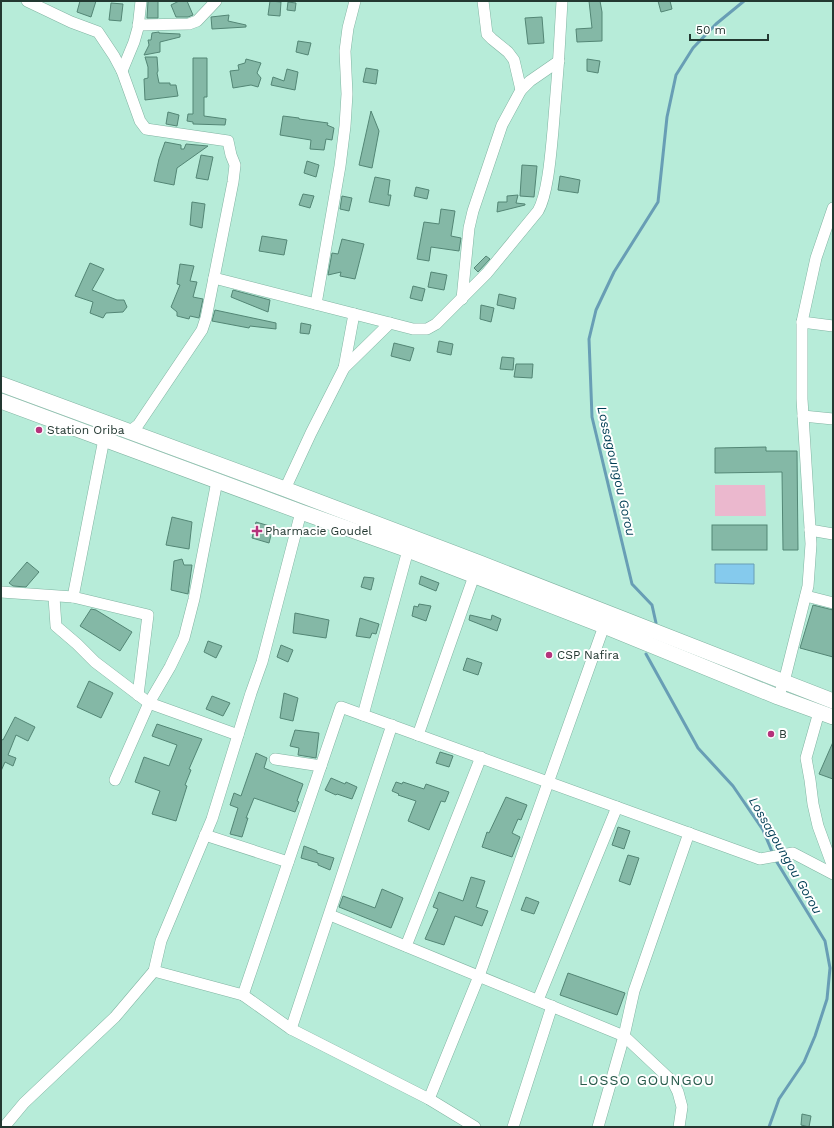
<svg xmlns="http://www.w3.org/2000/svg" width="834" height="1128" font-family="'Work Sans',sans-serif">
<rect width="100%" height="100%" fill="#b7ecd9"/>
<polygon fill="#ebb8ce" points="715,485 765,485 766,516 715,516"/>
<polygon fill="#85caed" stroke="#689eb5" points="715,564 754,564 754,584 715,583"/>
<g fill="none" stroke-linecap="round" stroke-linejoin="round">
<g stroke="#689eb5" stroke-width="3">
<polyline points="656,623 652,605 632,584 592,417 589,339 596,310 614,272 658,202 667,117 676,75 693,48 716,24 744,1"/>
<polyline points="646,654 698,748 733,786 763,830 773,854"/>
<polyline points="769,1127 779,1099 804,1062 815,1036 827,999 830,968 825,941 775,859"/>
</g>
</g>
<g fill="#84b8a6" stroke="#538675">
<polygon points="80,1 96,1 91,17 77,12"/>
<polygon points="148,1 158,1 158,18 147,18"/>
<polygon points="179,1 187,1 193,15 188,17 176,17 171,5"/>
<polygon points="270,1 281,2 280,16 268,15"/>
<polygon points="589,1 600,1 602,12 602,41 577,42 576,29 592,28"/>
<polygon points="658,1 670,1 672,9 661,12"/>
<polygon points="288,2 296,3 295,11 287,10"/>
<polygon points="111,3 123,4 121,21 109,20"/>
<polygon points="229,15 228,21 246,25 246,27 212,29 211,17"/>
<polygon points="542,17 544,43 528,44 525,18"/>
<polygon points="159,32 159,33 180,34 180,37 160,42 160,52 144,55 149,45 148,40 151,40 152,33"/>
<polygon points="298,41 311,43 308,55 296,52"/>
<polygon points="145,57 157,57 158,71 157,73 159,83 170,83 170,85 176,85 178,96 145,100 144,79 148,78 148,67"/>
<polygon points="193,58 207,58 207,97 204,97 204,116 226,119 225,125 193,124 193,122 187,121 188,114 193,114"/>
<polygon points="246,59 261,63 257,73 261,78 258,87 251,85 233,88 230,71 239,70 238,65 245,63"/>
<polygon points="587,59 600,61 598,73 587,71"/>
<polygon points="366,68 378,70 376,84 363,82"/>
<polygon points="287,69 298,72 295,90 271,85 273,77 284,81"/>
<polygon points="371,111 379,131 372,168 359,165"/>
<polygon points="168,112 179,115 177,126 166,124"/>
<polygon points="283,116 299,118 299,119 328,123 327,125 334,128 332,140 326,139 324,150 310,149 311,140 280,135"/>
<polygon points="165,142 181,145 181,149 184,149 186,144 208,146 177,168 174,185 154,181 159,159"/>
<polygon points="201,155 213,157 208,180 196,178"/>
<polygon points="307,161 319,165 316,177 304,173"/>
<polygon points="522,165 537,166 534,197 520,196"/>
<polygon points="560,176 580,180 578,193 558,190"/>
<polygon points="375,177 390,180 388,195 391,195 389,206 369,202"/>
<polygon points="416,187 429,190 427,199 414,196"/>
<polygon points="303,194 314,196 310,208 299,205"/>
<polygon points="518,195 516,203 525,204 525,205 497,212 498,202 507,202 507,196"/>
<polygon points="342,196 352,198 349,211 340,209"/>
<polygon points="192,202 205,204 202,228 190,225"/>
<polygon points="441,209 455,211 451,236 461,238 459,251 431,247 429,261 417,259 424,222 439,224"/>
<polygon points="262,236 287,240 284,255 259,251"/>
<polygon points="342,239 364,244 355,279 340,276 341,272 328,275 332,253 338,254"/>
<polygon points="486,256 490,259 478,272 474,268"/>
<polygon points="90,263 104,269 92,290 117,300 124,300 127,307 123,312 106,313 103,318 90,313 93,302 75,296"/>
<polygon points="180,264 194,266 190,281 197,282 193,297 203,299 199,318 190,316 189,319 177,316 177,312 171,307 180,285 177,284"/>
<polygon points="431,272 447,275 444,290 428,287"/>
<polygon points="413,286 425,289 422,301 410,298"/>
<polygon points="233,290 270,300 268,312 231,297"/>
<polygon points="499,294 516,298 514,309 497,305"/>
<polygon points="481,305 494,308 491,322 480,319"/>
<polygon points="215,310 276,323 276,329 250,326 249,328 212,321"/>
<polygon points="301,323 311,325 309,334 300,333"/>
<polygon points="439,341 453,344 451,355 437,352"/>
<polygon points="394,343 414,348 410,361 391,356"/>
<polygon points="502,357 514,358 513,370 500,369"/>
<polygon points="516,364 533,364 532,378 514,377"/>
<polygon points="766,447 766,451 797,451 798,550 783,550 782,472 715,473 715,448"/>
<polygon points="172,517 192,522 189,549 166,545"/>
<polygon points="256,522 273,527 269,543 252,538"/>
<rect x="712" y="525" width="55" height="25"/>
<polygon points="182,559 184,565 192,565 188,594 171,590 174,561"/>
<polygon points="27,562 39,572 26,587 13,586 9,583"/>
<polygon points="421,576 439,583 436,591 419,584"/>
<polygon points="364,577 374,578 371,590 361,587"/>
<polygon points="419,604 431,606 426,621 412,616 414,606 418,607"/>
<polygon points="813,605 833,610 833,657 800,648"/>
<polygon points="91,609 96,610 132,632 120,651 80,626"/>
<polygon points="295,613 329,620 326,638 293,633"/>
<polygon points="470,615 491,620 492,615 501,619 497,631 469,620"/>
<polygon points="360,618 379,624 376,634 372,633 370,638 356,636"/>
<polygon points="208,641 222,646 216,658 204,652"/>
<polygon points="281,645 293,650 288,662 277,657"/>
<polygon points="467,658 482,663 478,675 463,670"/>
<polygon points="89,681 113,693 101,718 77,707"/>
<polygon points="284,693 298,698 293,721 280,718"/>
<polygon points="212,696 230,703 223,716 206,709"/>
<polygon points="15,717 35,727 28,741 16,735 8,755 16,758 13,766 5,762 1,771 1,739 3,740"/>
<polygon points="157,724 202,739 189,769 191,770 185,785 187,786 176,821 152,814 160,791 135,782 144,757 169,766 177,745 152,736"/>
<polygon points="295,730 319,733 316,758 298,755 299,748 290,746"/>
<polygon points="833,742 833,779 819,774"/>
<polygon points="440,752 453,756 449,767 436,763"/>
<polygon points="256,753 267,758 264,768 303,784 297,801 299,802 295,812 254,798 246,818 248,818 242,837 230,834 238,808 230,805 234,793 241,796"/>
<polygon points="331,778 345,784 346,782 357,787 352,799 337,794 336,795 325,790"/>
<polygon points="396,782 402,784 403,782 424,789 426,784 449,792 445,802 441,801 429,830 408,821 416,801 398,795 399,794 392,791"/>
<polygon points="506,797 527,805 521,820 518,819 512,833 520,837 512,857 482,847 487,832 489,833"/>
<polygon points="618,827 630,831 624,849 612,845"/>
<polygon points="304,846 317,851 317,853 334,858 330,870 318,865 318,863 301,858"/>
<polygon points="628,855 639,858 630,885 619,881"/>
<polygon points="471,877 485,881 476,907 488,911 482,926 455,916 444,945 425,939 438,909 433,907 439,892 463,901"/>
<polygon points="382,889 403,898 391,928 339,907 343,896 375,908"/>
<polygon points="526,897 539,902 534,914 521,910"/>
<polygon points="568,973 625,993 617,1015 560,995"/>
<polygon points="802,1114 811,1116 809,1127 801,1125"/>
</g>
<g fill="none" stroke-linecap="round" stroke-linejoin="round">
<g stroke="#81b4a2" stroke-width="12">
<g id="street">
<polyline points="27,1 71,22 98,32 114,56 122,71 140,121 146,129 228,141 231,155 235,165 233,182 206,318 202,330 138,425 130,431"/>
<polyline points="483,1 487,34 492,39 508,52 514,60 521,90"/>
<polyline points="138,25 189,24 197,21 216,1"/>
<polyline points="122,71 134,42 138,28 141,1"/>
<path d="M214,278L413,329H427L436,324L487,273L538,211C548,194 551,151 553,130C557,87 560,44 562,1"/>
<polyline points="462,299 469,228 473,211 502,125 521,90 530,81 559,61"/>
<polyline points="316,304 340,166 345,126 347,94 345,51 348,28 355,1"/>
<polyline points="802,322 833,326"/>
<polyline points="344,368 354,314"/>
<polyline points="803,416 833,419"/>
<polyline points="285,489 311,433 344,368 390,323"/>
<polyline points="810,530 833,534"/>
<polyline points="1,592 73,597 148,615 138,695"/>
<polyline points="806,596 833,603"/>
<polyline points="54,597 56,626 77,644 95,662 149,703 238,735"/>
<polyline points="73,597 104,439"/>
<polyline points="778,697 784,682 808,586 811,544 802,399 802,322 816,258 833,208"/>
<polyline points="819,712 806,758 810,780 813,804 818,826 833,867"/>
<polyline points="363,715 408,550"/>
<polyline points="418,735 474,576"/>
<polyline points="275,759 321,766"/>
<polyline points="115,780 149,703 170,667 184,638 194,599 217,481"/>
<polyline points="205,835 288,862"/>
<polyline points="330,915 624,1036 673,1082 678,1092 682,1107 679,1127"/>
<polyline points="406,946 481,757"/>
<polyline points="154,971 243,995 291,1029 429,1099 475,1127"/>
<polyline points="243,995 341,707 760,859 793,853 833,874"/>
<polyline points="538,1000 617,807"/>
<polyline points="291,1029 392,725"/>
<polyline points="429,1099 479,976 604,626"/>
<polyline points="4,1127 24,1103 115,1017 154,971 161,941 212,819 251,693 262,662 301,512"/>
<polyline points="513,1127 552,1006"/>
<polyline points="598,1127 624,1036 634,991 689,833"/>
</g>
</g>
<g stroke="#81b4a2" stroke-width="16">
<g id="secondary">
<polyline points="1,384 285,489 480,563 833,701"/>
<polyline points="1,401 301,512 408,550 604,626 778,697 833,717"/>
</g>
</g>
<use href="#street" stroke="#fff" stroke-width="11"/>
<use href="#secondary" stroke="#fff" stroke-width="15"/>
</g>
<g fill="#b5327b" stroke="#fff" stroke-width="1.5">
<circle cx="39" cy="430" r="4"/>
<path d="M255 525h4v4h4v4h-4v4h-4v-4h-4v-4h4z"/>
<circle cx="549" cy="655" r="4"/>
<circle cx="771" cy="734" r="4"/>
</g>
<g text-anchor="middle" stroke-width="4" stroke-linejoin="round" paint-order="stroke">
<g font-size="12" fill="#233831" stroke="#fff" text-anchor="start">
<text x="47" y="434">Station Oriba</text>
<text x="265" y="535">Pharmacie Goudel</text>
<text x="557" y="659">CSP Nafira</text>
<text x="779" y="738">B</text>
</g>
<g font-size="13" font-style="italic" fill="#003e55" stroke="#fff">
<text transform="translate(617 471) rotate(77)" y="5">Lossagoungou Gorou</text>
<text transform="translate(786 855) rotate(60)" y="5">Lossagoungou Gorou</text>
</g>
<g font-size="14" letter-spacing="1" fill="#295b4c" stroke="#fff">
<text x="647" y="1085">LOSSO GOUNGOU</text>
</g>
</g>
<rect width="834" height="1128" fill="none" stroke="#233831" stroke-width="4"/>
<path d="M690 34v6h78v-6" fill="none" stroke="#233831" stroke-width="2"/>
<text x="696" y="34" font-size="12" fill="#233831" stroke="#ffffff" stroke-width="3" paint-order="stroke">50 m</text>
</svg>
